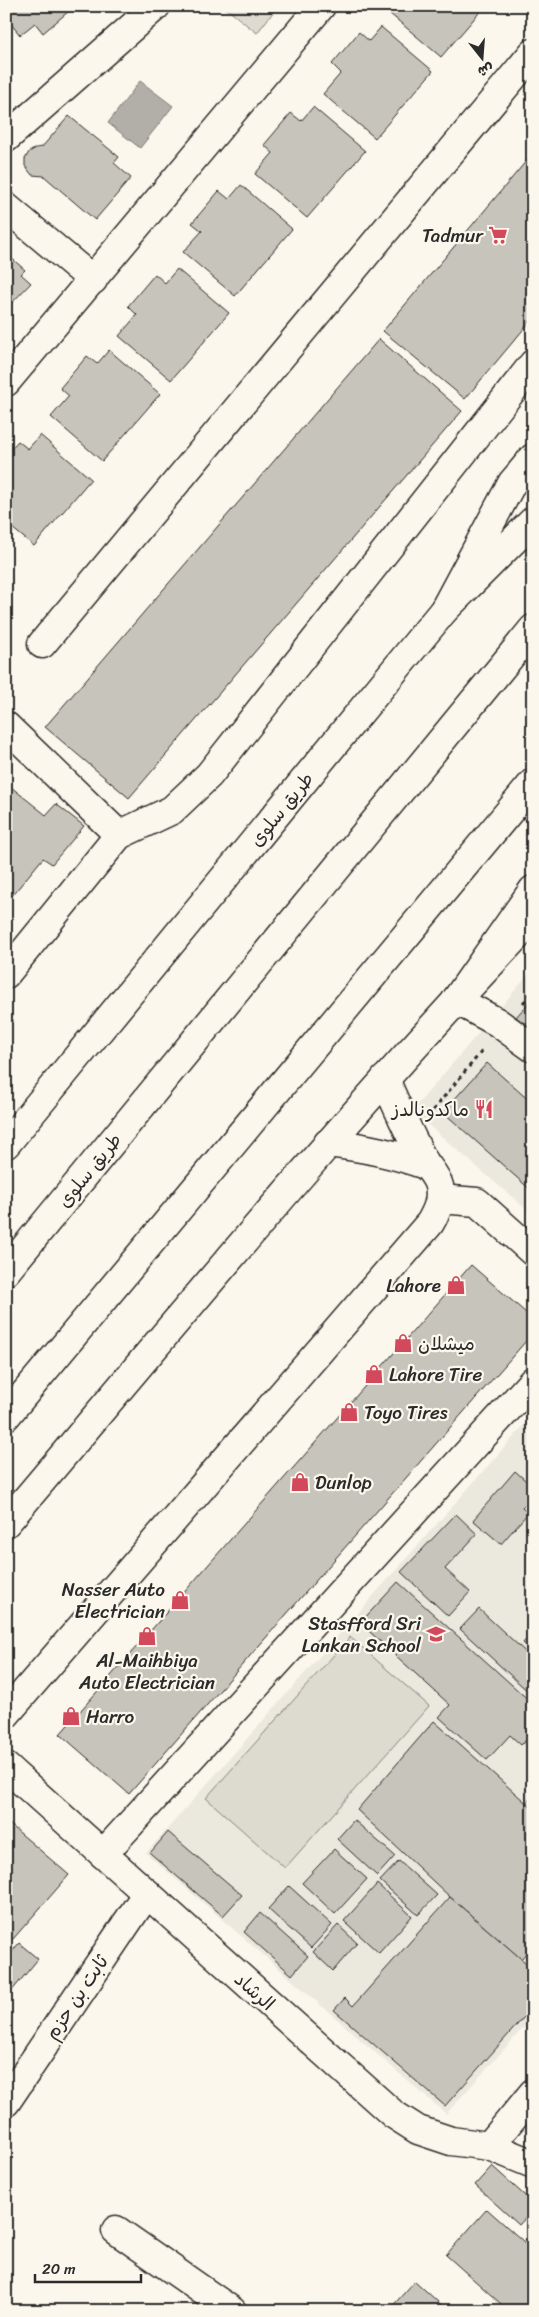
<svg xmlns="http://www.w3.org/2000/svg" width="539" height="2317" font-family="Sriracha,'Playpen Sans Arabic',sans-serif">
<rect width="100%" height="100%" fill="#fbf7ec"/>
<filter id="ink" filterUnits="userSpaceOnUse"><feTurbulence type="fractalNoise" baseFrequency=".02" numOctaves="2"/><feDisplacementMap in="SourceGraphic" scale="10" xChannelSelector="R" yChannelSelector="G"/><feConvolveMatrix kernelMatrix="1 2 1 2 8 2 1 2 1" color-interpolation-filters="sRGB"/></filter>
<g filter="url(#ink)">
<g fill="#ebe8de">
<polygon points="533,969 533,1215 412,1111"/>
<polygon points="533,1415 533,2017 446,2114 146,1853"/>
</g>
<g fill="#dddad0" stroke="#84827e">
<polygon points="223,6 278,6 257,33"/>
<polygon points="350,1637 429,1706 285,1868 206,1798"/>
</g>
<polygon fill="#b1afa7" stroke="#7b7a75" points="140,81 173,106 140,148 108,123"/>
<g fill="#c7c4bc" stroke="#2b2b2b">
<polygon points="6,6 75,6 43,33 35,23 20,35 6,18"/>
<polygon points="395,6 485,6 441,57 389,13"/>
<polygon points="381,27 433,71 375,138 323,94 341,73 332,64 359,32 369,41"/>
<polygon points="313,107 365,151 307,218 255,174 273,153 264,145 291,113 301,121"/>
<polygon points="69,116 119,157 114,163 131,178 95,220 44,176 32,175 25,166 25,159 29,152 36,148 42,147"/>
<polygon points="533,153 533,318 465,399 383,331"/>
<polygon points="241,185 292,229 235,296 183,252 202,231 192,223 219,191 229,199"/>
<polygon points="8,255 25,270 21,274 31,283 6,309 6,257"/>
<polygon points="177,269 229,313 171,380 119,336 137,315 128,306 155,274 165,283"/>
<polygon points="379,339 462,411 129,798 45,727"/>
<polygon points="109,350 160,394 102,461 51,417 69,396 60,388 87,356 97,364"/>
<polygon points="40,435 91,479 34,546 6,523 6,454 18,441 28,449"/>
<polygon points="6,783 46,815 56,804 84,826 52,864 43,858 6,903"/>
<polygon points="533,998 533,1031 516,1017"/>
<polygon points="487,1063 533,1104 533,1192 443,1112"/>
<polygon points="471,1265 533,1319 533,1333 129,1794 60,1734"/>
<polygon points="515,1471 533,1487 533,1495 522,1508 528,1513 501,1544 473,1520"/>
<polygon points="456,1514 477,1534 445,1569 470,1592 448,1616 401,1572"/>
<polygon points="398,1582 533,1704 533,1733 521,1745 510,1735 487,1760 439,1717 450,1705 360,1623"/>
<polygon points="479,1609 533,1659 533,1696 460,1629"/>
<polygon points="533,1632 533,1651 523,1643"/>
<polygon points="434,1721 533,1809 533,1945 521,1959 450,1897 357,1810"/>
<polygon points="533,1795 533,1809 526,1803"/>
<polygon points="354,1820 395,1856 377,1876 337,1839"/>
<polygon points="6,1821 69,1875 13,1939 6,1933"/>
<polygon points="168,1832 242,1895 223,1916 150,1853"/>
<polygon points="334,1849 367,1879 335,1914 302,1883"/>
<polygon points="399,1861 437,1895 418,1915 380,1881"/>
<polygon points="377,1884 412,1916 379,1953 344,1921"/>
<polygon points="289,1886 332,1925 311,1948 268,1909"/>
<polygon points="450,1897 533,1969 533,2007 445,2106 334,2010 345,1998 353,2006"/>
<polygon points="260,1913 308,1956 292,1975 244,1932"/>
<polygon points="338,1925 357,1943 333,1971 313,1952"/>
<polygon points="19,1943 38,1959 6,1998 6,1959"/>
<polygon points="492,2166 533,2203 533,2210 519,2225 475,2185"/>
<polygon points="487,2209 533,2250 532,2311 509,2311 446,2255"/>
<polygon points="415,2281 448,2311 388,2311"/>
</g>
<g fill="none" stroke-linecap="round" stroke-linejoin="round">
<g stroke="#2b2b2b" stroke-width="31">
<g id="minor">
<polyline points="6,138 156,6"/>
<polyline points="6,207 93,280"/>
<polyline points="6,382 321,6"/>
<polyline points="42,644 533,53"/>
<polyline points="6,726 119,835"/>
<polyline points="6,974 119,835 172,810 209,775 533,364"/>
<polyline points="456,1000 497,1022 533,1048"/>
<path d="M328,1143C362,1147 393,1153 425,1165"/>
<polyline points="440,1199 477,1202 533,1252"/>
<path d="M6,1714L430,1223C437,1211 442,1200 439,1186C436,1174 426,1167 421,1156C408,1131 396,1105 385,1079"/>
<polyline points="6,1767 393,2114 418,2130 451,2141 489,2146 533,2164"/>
<polyline points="103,1854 533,1381"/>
<polyline points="6,2102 147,1893"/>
<polyline points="489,2146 533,2093"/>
<polyline points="116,2230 232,2311"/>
</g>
</g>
<g stroke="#2b2b2b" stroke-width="31">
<g id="major">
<polyline points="6,1144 444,610 512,483 533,458"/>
<path d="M6,1523C179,1319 348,1112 533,919"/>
</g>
</g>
<g stroke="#2b2b2b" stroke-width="31">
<g id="highway">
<polyline points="444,610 533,521"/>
<polyline points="456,1000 533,890"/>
<polyline points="6,1271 533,629"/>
<polyline points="6,1416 533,783"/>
</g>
</g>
<g stroke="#2b2b2b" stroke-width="3" stroke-dasharray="4 4" stroke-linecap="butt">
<polyline points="523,1003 533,992"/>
<polyline points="433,1110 482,1051"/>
</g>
<use href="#minor" stroke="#fbf7ec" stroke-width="28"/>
<use href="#major" stroke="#fbf7ec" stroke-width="28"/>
<use href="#highway" stroke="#fbf7ec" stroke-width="28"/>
</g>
</g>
<defs>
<g id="supermarket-bare" transform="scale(1.5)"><path d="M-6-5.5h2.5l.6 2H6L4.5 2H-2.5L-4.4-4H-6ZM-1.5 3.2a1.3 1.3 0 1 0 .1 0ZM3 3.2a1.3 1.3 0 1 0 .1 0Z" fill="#d1495b" stroke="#fbf7ec" stroke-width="2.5" paint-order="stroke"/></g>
<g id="restaurant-bare" transform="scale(1.5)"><path d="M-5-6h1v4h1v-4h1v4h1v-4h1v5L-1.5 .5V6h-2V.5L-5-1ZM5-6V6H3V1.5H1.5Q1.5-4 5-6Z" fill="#d1495b" stroke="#fbf7ec" stroke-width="2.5" paint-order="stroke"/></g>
<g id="shop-bare" transform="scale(1.5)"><path d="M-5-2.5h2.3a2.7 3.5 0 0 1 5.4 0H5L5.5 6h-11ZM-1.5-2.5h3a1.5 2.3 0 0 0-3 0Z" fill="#d1495b" stroke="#fbf7ec" stroke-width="2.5" paint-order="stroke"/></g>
<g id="school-bare" transform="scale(1.5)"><path d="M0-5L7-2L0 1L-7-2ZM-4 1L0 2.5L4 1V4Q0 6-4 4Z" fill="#d1495b" stroke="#fbf7ec" stroke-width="2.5" paint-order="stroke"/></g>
</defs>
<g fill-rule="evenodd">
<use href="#supermarket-bare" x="498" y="235"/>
<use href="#restaurant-bare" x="484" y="1109"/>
<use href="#shop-bare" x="456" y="1285"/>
<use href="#shop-bare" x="403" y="1343"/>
<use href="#shop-bare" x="374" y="1374"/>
<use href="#shop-bare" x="349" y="1412"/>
<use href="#shop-bare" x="300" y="1482"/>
<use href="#shop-bare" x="180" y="1600"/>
<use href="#school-bare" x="436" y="1634"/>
<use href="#shop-bare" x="147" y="1636"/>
<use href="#shop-bare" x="71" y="1716"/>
</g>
<g text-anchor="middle" stroke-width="4.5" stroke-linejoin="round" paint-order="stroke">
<g font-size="19" fill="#2b2b2b" stroke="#fbf7ec" text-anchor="end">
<text x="483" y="242">Tadmur</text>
<text x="469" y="1116">ماكدونالدز</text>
<text x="441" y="1292">Lahore</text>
<text x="418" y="1350" text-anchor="start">ميشلان</text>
<text x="389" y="1381" text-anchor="start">Lahore Tire</text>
<text x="364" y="1419" text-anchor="start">Toyo Tires</text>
<text x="315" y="1489" text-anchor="start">Dunlop</text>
<text x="165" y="1596">Nasser Auto<tspan x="165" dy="22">Electrician</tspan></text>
<text x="421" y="1630">Stasfford Sri<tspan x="421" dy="22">Lankan School</tspan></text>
<text x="147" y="1667" text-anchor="middle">Al-Maihbiya<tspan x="147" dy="22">Auto Electrician</tspan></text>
<text x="86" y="1723" text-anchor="start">Harro</text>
</g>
<g font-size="19" fill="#2b2b2b" stroke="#fbf7ec">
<text transform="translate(281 809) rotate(-51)" y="7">طريق سلوى</text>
<text transform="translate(89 1170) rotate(-51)" y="7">طريق سلوى</text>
<text transform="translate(255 1991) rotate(42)" y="7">الرشاد</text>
<text transform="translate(76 1997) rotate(-56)" y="7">ثابت بن حزم</text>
</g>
</g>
<rect width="539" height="2317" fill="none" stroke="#fbf7ec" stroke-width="25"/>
<rect x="12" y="12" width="514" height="2292" fill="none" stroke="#2b2b2b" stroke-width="2" filter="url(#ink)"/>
<g transform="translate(482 58) rotate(163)" stroke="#fbf7ec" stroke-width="4" paint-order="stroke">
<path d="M0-4L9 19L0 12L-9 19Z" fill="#2b2b2b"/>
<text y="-8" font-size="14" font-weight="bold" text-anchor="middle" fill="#2b2b2b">ش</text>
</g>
<path d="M35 2274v8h106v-8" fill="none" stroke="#2b2b2b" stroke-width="2.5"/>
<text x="42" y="2274" font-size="15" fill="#2b2b2b" stroke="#fbf7ec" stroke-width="4" paint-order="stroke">20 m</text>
</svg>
